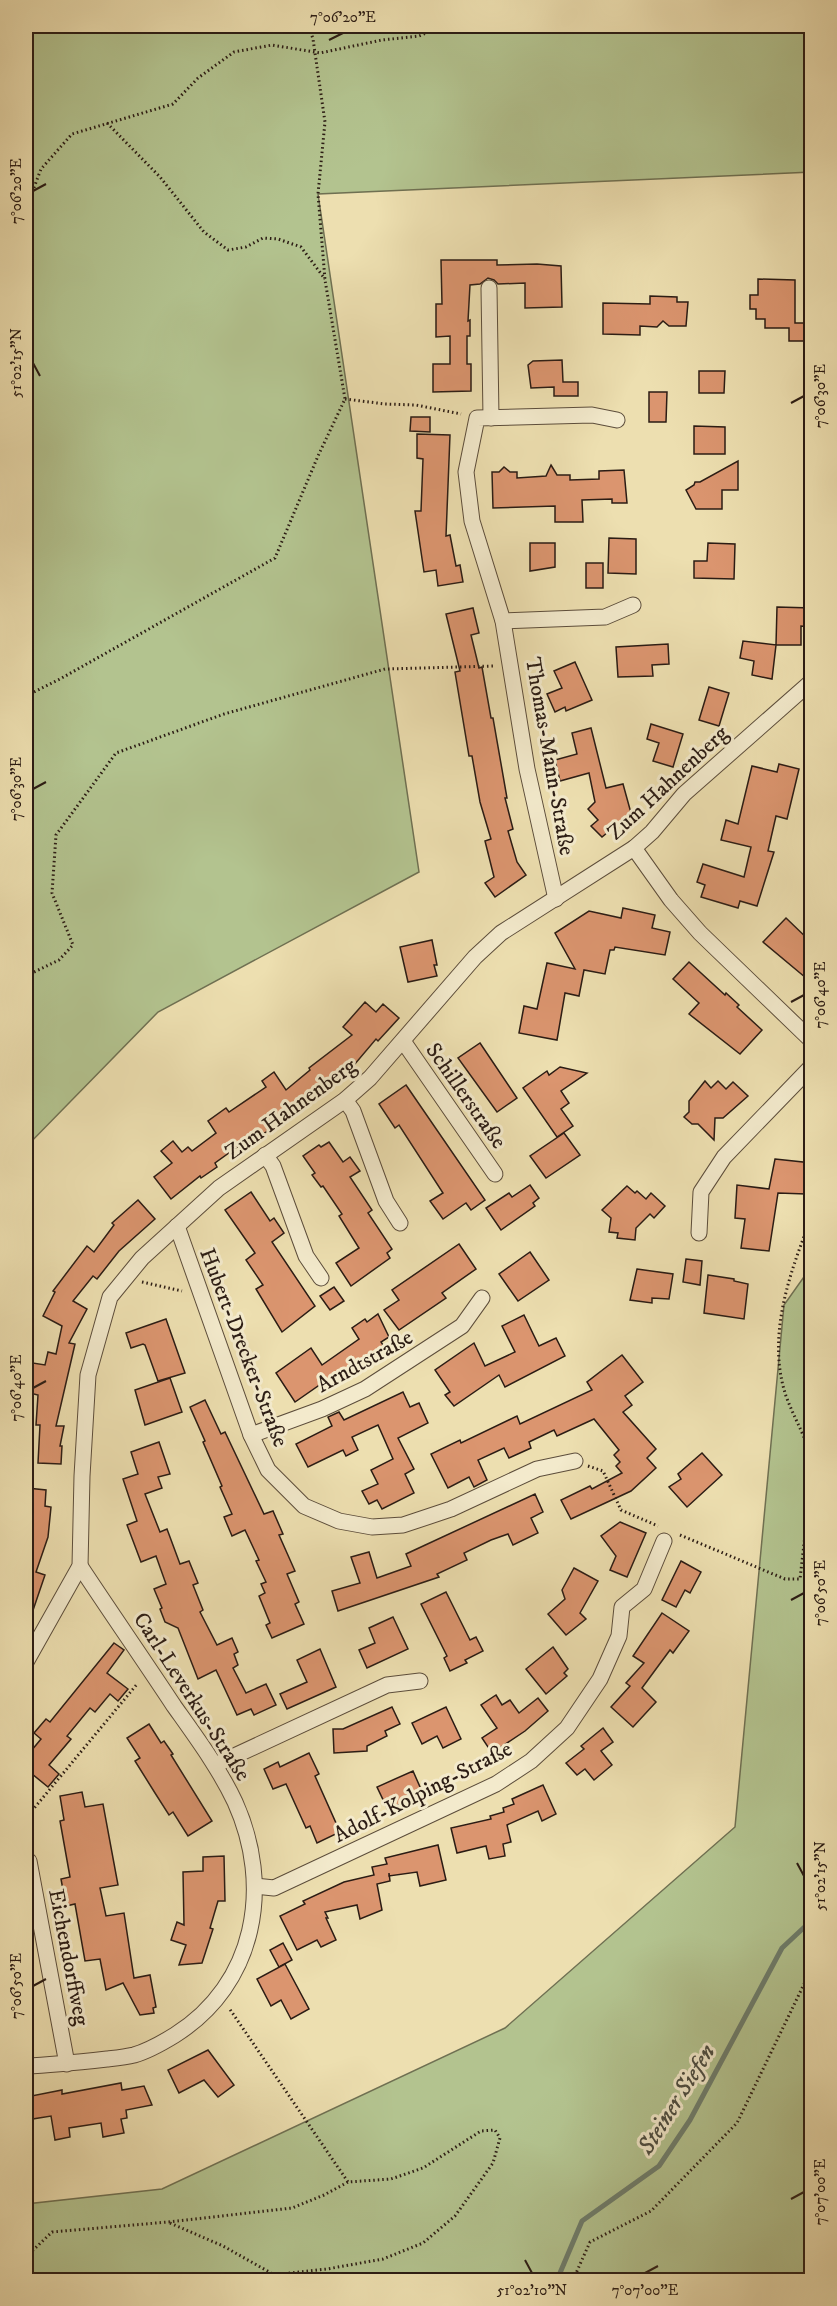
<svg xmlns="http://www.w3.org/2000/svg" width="837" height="2306" font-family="'IM FELL DW Pica',serif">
<rect width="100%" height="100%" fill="#eddfb0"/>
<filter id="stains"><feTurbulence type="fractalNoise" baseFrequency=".00333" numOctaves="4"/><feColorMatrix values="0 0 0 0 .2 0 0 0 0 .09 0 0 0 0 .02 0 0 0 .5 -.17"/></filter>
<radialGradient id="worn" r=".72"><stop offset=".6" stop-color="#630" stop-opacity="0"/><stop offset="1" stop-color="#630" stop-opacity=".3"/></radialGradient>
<g fill="#b3c38f" stroke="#6f7052" stroke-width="1.5">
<polygon points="26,26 811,26 812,172 318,194 419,872 158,1012 26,1147"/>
<polygon points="811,1267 811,2280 26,2280 26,2204 162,2189 505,2028 735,1827 784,1305"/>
</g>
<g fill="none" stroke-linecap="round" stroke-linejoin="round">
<polyline stroke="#6e7d6c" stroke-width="5" points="557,2280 582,2221 659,2166 690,2120 782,1948 812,1920"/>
</g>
<g fill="#db956f" stroke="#2b1c14" stroke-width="1.5">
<polygon points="441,260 497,260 497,265 537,264 561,266 562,307 525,308 525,283 498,284 494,280 488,278 480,284 470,285 468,321 470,320 470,336 467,336 467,364 471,364 471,391 433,392 433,364 450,364 450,336 436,337 436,304 442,304"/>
<polygon points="758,279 795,280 795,323 812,323 812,341 789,341 789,328 765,328 765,319 756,319 756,309 750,309 750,295 758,295"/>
<polygon points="650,296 677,297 677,302 688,302 686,326 669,326 663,321 657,327 640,326 640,335 603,334 603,303 650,304"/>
<polygon points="562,360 563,382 578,382 578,396 554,396 554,387 531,388 528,365 533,361"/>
<polygon points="699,371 725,371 724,393 699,393"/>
<polygon points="649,392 667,392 666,422 649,422"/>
<polygon points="411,417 430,417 430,432 410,431"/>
<polygon points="694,426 725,427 725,454 694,454"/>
<polygon points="417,434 450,435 446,536 450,535 456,566 460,565 463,582 438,586 436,570 424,572 415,511 421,511 423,459 417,458"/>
<polygon points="738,461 738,490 722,490 722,509 696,509 686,490 694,485 695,482 700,482"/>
<polygon points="551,465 557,475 570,475 570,480 599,479 599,471 624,470 627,503 612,503 612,499 582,500 583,522 555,522 555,506 493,508 492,472 499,472 504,467 510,472 517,472 517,478 546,476"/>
<polygon points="609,538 636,539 636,574 608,573"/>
<polygon points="530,543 555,543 555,567 530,571"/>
<polygon points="708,543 735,544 734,579 694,578 694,561 707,561"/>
<rect x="586" y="563" width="17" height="25"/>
<polygon points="777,607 812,608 812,627 801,626 801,645 776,645 772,679 752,675 754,661 740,658 743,641 776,645"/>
<polygon points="473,608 479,633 471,635 479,668 482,667 491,718 493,718 507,798 505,798 513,829 508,831 517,862 526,875 495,897 485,883 494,877 485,841 491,839 480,802 472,756 469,756 455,672 460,671 446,614"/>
<polygon points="668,644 669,664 652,665 653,676 618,677 616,647"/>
<polygon points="575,662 592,700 566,711 565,707 555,712 547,694 562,688 554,671"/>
<polygon points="709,687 729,693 719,726 699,720"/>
<polygon points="651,724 683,734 673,767 653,761 659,743 647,739"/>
<polygon points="591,728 606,788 623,784 631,813 602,837 591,826 598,820 588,809 595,802 589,773 560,781 555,760 577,754 572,733"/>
<polygon points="779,764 799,769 787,819 776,816 768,851 774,852 757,906 740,901 738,908 701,897 705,885 697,882 703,864 744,877 751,847 721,840 726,820 738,824 752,766 777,772"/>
<polygon points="623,908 655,915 652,928 670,932 665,955 615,947 614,950 610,950 605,974 584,970 579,996 565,993 557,1040 519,1033 524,1006 537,1009 547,963 575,969 555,933 589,911 621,918"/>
<polygon points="786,918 812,943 812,983 763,942"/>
<polygon points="432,940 437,965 434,965 437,976 408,982 400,947"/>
<polygon points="689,962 725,995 726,993 739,1005 737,1007 762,1030 740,1054 689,1014 699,1003 673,979"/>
<polygon points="365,1002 376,1012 383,1004 399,1018 378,1041 376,1039 349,1071 325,1089 323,1087 266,1126 269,1130 250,1143 247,1140 215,1163 217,1167 201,1178 200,1176 171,1199 154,1177 172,1163 161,1151 173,1141 182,1152 188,1147 192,1151 216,1133 208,1121 226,1108 229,1112 266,1087 262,1081 274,1072 286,1090 310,1070 309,1068 352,1035 343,1027"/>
<polygon points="480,1043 517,1098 497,1112 458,1058"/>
<polygon points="560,1067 587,1073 561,1091 569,1103 561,1109 573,1126 557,1137 523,1088 547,1071 549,1075"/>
<polygon points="705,1081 711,1088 718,1081 726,1089 733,1082 748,1096 723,1118 715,1118 714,1140 698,1124 692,1124 684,1117 689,1112 689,1101"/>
<polygon points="406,1085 485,1200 471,1210 466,1203 443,1219 430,1201 443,1193 399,1125 395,1128 379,1104"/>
<polygon points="564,1133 580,1155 546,1178 530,1156"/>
<polygon points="329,1142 343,1162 350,1157 360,1171 350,1177 372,1210 368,1213 392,1249 387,1253 390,1258 351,1286 336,1263 359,1248 339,1216 342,1214 323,1186 321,1187 312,1175 315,1173 303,1156 319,1145 321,1147"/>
<polygon points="775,1159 812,1163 812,1183 808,1182 806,1194 778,1193 769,1251 741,1248 745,1219 735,1218 737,1185 769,1189"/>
<polygon points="530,1185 539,1198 533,1203 535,1206 501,1230 486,1208 509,1193 512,1197"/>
<polygon points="627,1186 635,1193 637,1191 646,1199 651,1193 665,1206 654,1218 650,1214 636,1228 635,1240 617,1238 618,1233 609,1232 611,1218 602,1210"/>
<polygon points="251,1192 270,1221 274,1218 284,1233 272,1242 315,1306 282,1332 256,1289 263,1285 246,1260 255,1253 225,1210"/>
<polygon points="138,1200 155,1219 119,1251 97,1279 93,1276 73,1301 87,1309 69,1343 75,1344 56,1426 64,1426 60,1446 62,1446 61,1464 38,1463 40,1425 36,1425 38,1395 26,1392 33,1363 45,1365 48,1352 56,1354 62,1326 43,1316 55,1292 53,1291 87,1246 94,1252 114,1225 112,1223"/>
<polygon points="459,1244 476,1269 442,1293 446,1298 399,1330 384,1310 399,1300 392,1290"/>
<polygon points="530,1252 549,1280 518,1301 499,1274"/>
<polygon points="686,1259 702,1261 700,1285 683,1282"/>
<polygon points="637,1269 673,1274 669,1299 652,1298 652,1303 630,1300"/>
<polygon points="708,1275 734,1279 734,1281 748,1284 744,1319 704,1313"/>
<polygon points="334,1287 344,1301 330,1310 320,1296"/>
<polygon points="378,1314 389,1337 381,1342 385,1348 353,1370 352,1368 324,1387 321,1384 295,1402 276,1373 311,1348 322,1365 359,1339 352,1328 365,1319 367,1322"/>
<polygon points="524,1315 539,1346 556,1338 565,1356 505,1387 499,1375 454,1406 445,1395 450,1392 435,1370 474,1343 485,1366 515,1352 502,1326"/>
<polygon points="166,1319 185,1373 158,1381 145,1345 143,1344 131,1348 126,1333"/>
<polygon points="622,1355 643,1382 625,1396 632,1405 623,1412 656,1449 647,1458 656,1468 631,1491 571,1519 561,1500 590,1486 592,1489 622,1473 616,1466 620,1462 614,1455 619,1450 594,1419 557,1436 554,1430 529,1442 531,1448 509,1458 504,1448 478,1460 487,1480 474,1487 469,1477 448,1488 431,1454 460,1440 461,1443 517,1416 520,1424 592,1390 587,1382"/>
<polygon points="170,1378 182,1412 145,1425 135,1390"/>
<polygon points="403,1392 410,1407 419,1403 428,1423 398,1438 414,1469 405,1474 414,1493 382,1509 377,1500 369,1504 362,1491 378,1484 371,1470 393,1459 378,1425 352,1437 358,1450 346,1456 343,1450 308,1467 296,1444 332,1426 328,1417 339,1412 344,1420"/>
<polygon points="205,1400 221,1434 225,1432 264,1514 273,1511 283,1534 279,1535 295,1571 287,1574 299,1602 295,1604 304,1624 272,1638 266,1625 270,1623 259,1596 265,1593 261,1584 266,1582 256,1561 259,1560 245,1530 232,1536 224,1517 232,1514 220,1487 222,1486 203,1442 205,1441 190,1407"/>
<polygon points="159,1442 170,1474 158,1477 162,1488 145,1494 160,1532 167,1529 180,1564 189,1561 198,1583 193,1585 203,1610 200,1612 217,1645 232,1638 238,1652 234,1654 238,1665 233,1668 246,1693 266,1684 276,1705 254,1715 251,1709 237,1715 216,1670 198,1679 178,1628 165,1622 160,1609 162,1608 154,1589 166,1584 156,1556 141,1562 127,1525 137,1521 123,1479 138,1474 131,1452"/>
<polygon points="702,1453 722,1475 687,1507 669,1487 681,1479 678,1474"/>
<polygon points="27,1488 46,1490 45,1506 51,1507 48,1537 36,1572 45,1575 28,1625 26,1625"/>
<polygon points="535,1494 543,1512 531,1518 538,1533 513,1545 508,1534 491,1540 464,1553 467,1560 437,1574 439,1577 338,1611 332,1591 360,1583 351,1557 369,1552 377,1578 411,1566 406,1554"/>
<polygon points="620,1522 646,1533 627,1577 610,1570 616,1556 601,1536"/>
<polygon points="681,1561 701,1572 690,1593 685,1590 676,1607 662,1600"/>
<polygon points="574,1568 598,1581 580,1613 586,1619 566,1635 548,1614 565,1599 562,1590"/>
<polygon points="446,1592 470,1640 476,1637 483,1651 465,1660 467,1663 450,1671 444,1658 447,1656 421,1604"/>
<polygon points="662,1613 689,1631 673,1653 670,1650 642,1688 656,1702 633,1727 611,1707 630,1686 626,1683 644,1663 633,1656"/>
<polygon points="393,1617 408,1649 367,1668 359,1650 375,1643 369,1628"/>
<polygon points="114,1643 124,1650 107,1673 128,1689 118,1701 110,1694 95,1712 90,1708 67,1736 71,1739 49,1765 59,1774 48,1787 26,1769 26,1757 41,1739 34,1733 46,1719 50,1722"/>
<polygon points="553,1647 568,1669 564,1673 567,1676 546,1694 526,1669"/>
<polygon points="320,1649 336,1687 287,1709 280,1694 307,1682 297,1660"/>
<polygon points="496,1695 502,1705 510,1700 519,1713 538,1698 548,1711 525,1731 492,1753 482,1738 497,1728 481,1705"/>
<polygon points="392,1707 400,1724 385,1731 387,1736 367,1746 367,1751 334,1753 333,1729 343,1729"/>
<polygon points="446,1707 461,1739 443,1748 437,1736 422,1744 412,1723"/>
<polygon points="149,1724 161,1743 164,1741 173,1754 171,1755 212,1821 188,1836 173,1812 169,1815 155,1793 135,1761 140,1758 127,1738"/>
<polygon points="603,1728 613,1742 601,1751 612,1765 594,1780 585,1769 577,1775 566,1763 584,1749 581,1746"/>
<polygon points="309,1753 319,1774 315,1776 340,1832 317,1843 310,1826 306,1828 286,1784 273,1789 264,1769 278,1762 280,1767"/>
<polygon points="413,1771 424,1796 403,1806 402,1803 388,1810 377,1787"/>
<polygon points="543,1785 556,1814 542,1821 538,1811 507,1825 511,1842 503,1844 505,1856 489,1859 486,1846 457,1853 451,1828 491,1819 490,1816 504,1812 503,1808 514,1804 512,1799"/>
<polygon points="82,1792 85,1807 103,1804 118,1885 100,1888 106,1916 124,1913 134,1978 150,1975 156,2007 153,2008 154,2013 140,2015 123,1983 106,1990 100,1959 85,1961 75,1904 66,1906 61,1879 70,1877 60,1821 64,1820 60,1796"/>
<polygon points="438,1845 446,1880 420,1886 417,1872 389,1876 389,1873 390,1881 377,1884 382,1910 360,1919 357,1905 325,1912 328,1918 326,1918 336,1940 321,1947 317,1940 297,1950 280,1916 305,1904 303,1901 344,1882 374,1875 372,1867 387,1864 385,1858"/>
<polygon points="224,1856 225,1901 218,1901 210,1928 213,1929 202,1963 179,1965 186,1945 171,1940 177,1922 184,1925 183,1872 203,1871 203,1857"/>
<polygon points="283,1943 292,1960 279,1967 270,1950"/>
<polygon points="285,1964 309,2009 291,2019 281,2000 271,2006 257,1979"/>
<polygon points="208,2050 234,2085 218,2097 204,2080 179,2093 168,2070"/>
<polygon points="121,2083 122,2090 144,2086 152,2105 126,2110 127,2118 121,2119 124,2133 103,2137 101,2123 69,2128 70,2137 55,2140 51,2116 26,2120 26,2097 62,2090 62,2094"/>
</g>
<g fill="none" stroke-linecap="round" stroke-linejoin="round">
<g stroke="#5c4d3b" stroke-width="17">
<g id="minor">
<polyline points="489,288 491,418"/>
<polyline points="503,621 605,617 633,605"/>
<polyline points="634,848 671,900 700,933 812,1041"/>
<polyline points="556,899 527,769 503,621 472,521 466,472 477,418 592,415 617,420"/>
<polyline points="403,1041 495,1174"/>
<polyline points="345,1100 353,1111 386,1201 400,1223"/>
<polyline points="265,1155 273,1166 306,1256 321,1278"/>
<polyline points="177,1226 251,1435 268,1470 304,1506 339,1521 372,1527 403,1525 451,1509 537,1469 575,1461"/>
<polyline points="699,1233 701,1192 724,1157 812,1066"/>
<polyline points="251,1435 322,1409 365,1389 462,1326 482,1298"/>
<polyline points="26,1662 80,1566 82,1476 88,1375 110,1297 142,1258 219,1188 345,1100 370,1078 475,957 501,933 634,848 652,832 684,794 812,681"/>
<polyline points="215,1765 387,1685 420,1681"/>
<polyline points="26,1859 29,1861 67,2064"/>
<polyline points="255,1886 274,1888 496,1784 531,1761 567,1728 600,1679 619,1636 622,1607 644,1589 664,1541"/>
<path d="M26,2066C53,2065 80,2062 107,2059C116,2058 126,2057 134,2055C148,2051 162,2043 175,2035C256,1984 273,1886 235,1802C219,1768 196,1737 174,1706C143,1659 111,1613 80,1566"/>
</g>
</g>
<g stroke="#2b1c14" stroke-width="3" stroke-dasharray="1.5 3" stroke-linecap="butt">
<polyline points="107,123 160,177 204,232 228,250 246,247 263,238 278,239 301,247 325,279"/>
<polyline points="26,209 41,169 72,134 173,104 198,78 234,52 272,45 320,53 382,40 419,36 444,26"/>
<polyline points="345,399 385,404 416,405 461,414"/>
<polyline points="26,696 60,679 275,558 318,456 345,399 325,280 318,194 325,122 313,39 309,26"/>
<polyline points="26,976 59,960 73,945 52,893 56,835 116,753 224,714 385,669 494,666"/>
<path d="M812,1216C790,1272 766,1336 786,1396C794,1418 806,1437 812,1460"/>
<polyline points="142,1282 182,1291"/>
<polyline points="588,1466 603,1471 621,1510 658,1526"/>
<polyline points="680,1535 785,1579 800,1579 812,1474"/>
<polyline points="26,1818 138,1683"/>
<polyline points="170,2223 223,2246 271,2273"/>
<polyline points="26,2257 52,2232 168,2222 292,2208 324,2195 348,2182"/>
<polyline points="226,2280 327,2269 383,2259 423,2243 455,2216 493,2163 500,2138 495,2130 481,2131 423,2168 391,2179 348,2182 229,2008"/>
<polyline points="573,2280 590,2242 651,2211 737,2123 806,1980 812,1974"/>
</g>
<use href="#minor" stroke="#f3eacc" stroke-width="15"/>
</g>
<path fill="none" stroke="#2b1c14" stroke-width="2" d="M329,40L343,33M33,191L46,184M33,363L40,376M791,403L804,396M33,789L46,782M791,1002L804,995M33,1388L46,1381M791,1600L804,1593M797,1863L804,1876M33,1986L46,1979M791,2199L804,2192M525,2260L532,2273M645,2273L658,2266"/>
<g text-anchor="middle" stroke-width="6" stroke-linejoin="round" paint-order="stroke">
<g font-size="22" fill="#2b1c14" stroke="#f3eacc">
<text transform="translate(551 756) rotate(80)" y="8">Thomas-Mann-Straße</text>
<text transform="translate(667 782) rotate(-43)" y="8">Zum Hahnenberg</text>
<text transform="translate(467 1095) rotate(55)" y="8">Schillerstraße</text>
<text transform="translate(290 1108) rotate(-36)" y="8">Zum Hahnenberg</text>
<text transform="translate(245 1347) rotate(69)" y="8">Hubert-Drecker-Straße</text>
<text transform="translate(364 1360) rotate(-29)" y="8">Arndtstraße</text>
<text transform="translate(193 1696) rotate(57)" y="8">Carl-Leverkus-Straße</text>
<text transform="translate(422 1791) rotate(-27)" y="8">Adolf-Kolping-Straße</text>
<text transform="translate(70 1957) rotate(79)" y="8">Eichendorffweg</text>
</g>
<g font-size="24" font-style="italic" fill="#4c4c40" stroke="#f3eacc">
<text transform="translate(676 2099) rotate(-58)" y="8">Steiner Siefen</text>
</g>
</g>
<rect width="837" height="2306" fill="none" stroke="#eddfb0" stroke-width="66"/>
<rect x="33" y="33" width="771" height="2240" fill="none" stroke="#2b1c14" stroke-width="2"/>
<g font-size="15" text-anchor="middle" fill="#2b1c14">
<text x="343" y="22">7°06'20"E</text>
<text transform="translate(16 191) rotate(-90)" y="5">7°06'20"E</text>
<text transform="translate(16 363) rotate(-90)" y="5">51°02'15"N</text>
<text transform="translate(820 396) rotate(-90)" y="5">7°06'30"E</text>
<text transform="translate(16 789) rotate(-90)" y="5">7°06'30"E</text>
<text transform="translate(820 995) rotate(-90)" y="5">7°06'40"E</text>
<text transform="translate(16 1388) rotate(-90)" y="5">7°06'40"E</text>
<text transform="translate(820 1593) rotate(-90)" y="5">7°06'50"E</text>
<text transform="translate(820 1876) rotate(-90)" y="5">51°02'15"N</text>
<text transform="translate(16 1986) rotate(-90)" y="5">7°06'50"E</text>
<text transform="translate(820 2192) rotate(-90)" y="5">7°07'00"E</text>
<text x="532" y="2295">51°02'10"N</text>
<text x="645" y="2295">7°07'00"E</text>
</g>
<rect width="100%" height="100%" filter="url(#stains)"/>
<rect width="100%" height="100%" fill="url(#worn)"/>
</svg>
